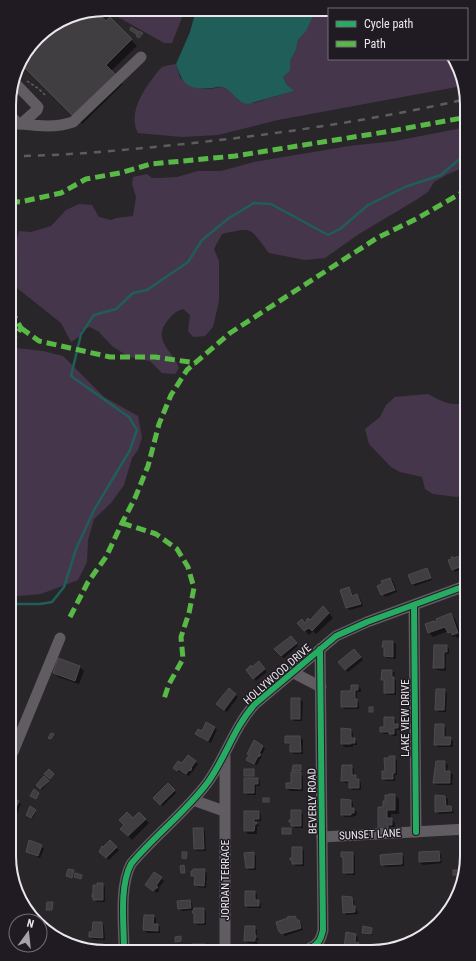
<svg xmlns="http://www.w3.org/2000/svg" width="476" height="961" font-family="'Roboto Condensed',sans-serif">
<rect width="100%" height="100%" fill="#29262a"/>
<g fill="#46364b">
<polygon points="104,9 105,9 185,10 172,43 164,43"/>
<path d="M316,10H329V59H452L462,74V86L278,120L218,135L182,137L138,133C128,115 142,92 153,78C155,75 158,71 161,68C165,65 171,65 176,64L180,78C187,81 196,88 203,89C224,90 221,80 238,100L254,103L293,91L287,85L283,77L290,71V61L296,50L298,40L306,30Z"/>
<path d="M462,128L463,168L448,174L434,182L428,192L416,200L359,234L325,258L305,260L269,253C249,227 254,227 222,234L214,249L219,261V301L213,327L205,336L193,337L188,331L190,315L183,309C176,311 173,314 168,320C151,341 173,350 179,368L175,374L162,373L150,361L129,357L112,346L99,332L90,327L81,330L80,336L71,342L61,323L12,284L11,262L19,231L31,232L51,226L66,210L79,204L92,205L99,217L111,220L116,218L133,216L136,197L132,184L133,177L147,174L152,178H161L177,177L198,171H221L254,162L349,146L395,141Z"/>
<polygon points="16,348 43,351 63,356 104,397 138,416 142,437 138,450 132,458 124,485 111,503 94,519 88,540 87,562 78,580 41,594 17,596 12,599 11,351"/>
<path d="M428,394C441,401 449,406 464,403L465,492L457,497L433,494L425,489L422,477L400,472L391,467L369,444L365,429L380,417L386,405L395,397Z"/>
</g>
<path fill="#1f5e59" d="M196,10H316L306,31L298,40L296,50L290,61V71L283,77L287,85L294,91L248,104C237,103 234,93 225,88C221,86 217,87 213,88C189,90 183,86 176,64L190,32Z"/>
<g fill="#0007">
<polygon points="90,12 106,23 110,19 137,46 111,71 123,84 82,124 20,62 68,16"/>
<polygon points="462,556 465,560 465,568 455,572 453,569 454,559"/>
<polygon points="427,569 429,572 432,580 415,586 413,584 410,576"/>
<polygon points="390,579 393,581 397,592 385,597 379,587"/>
<polygon points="348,588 351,591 353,597 357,595 360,598 363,606 350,610 347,608 341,591"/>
<polygon points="323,607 333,618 316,634 313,631 309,635 299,623 305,624"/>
<polygon points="451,614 455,619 462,637 457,638 455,636 453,637 448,631 433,637 429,633 426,624 435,623"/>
<polygon points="293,640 298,646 284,658 281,656"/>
<polygon points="393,642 396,644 396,659 387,658 385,655 385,648 383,647"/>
<polygon points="446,646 449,648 449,654 446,654 446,671 437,670 434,668"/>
<polygon points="357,652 363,660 348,672 345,669"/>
<polygon points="259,662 267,672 256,681 254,678 252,668"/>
<polygon points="80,667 84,671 79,684 58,677 54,673"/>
<polygon points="392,671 395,673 394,679 396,680 396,695 387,695 385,692 385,682 382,680"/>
<polygon points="352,686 358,686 361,689 361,692 357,692 357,700 359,703 359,709 344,709 342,706 352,692"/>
<polygon points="229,689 238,697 227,712 220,706"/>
<polygon points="444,690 447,693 446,712 439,712 436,710"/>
<polygon points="292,699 300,699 303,702 302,721 294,721 292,718"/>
<polygon points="394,718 396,720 396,725 400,727 400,730 396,730 397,736 393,736 391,734 384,734 381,732"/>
<polygon points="443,725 446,728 446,738 450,738 453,741 453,747 438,747 435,744"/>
<polygon points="215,728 217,730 211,743 196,734"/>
<polygon points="342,729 351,730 353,733 353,739 357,741 357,745 353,745 353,747 344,747 342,744"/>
<polygon points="300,737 303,740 303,754 294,754 291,752 291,745 289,745 286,742"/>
<polygon points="263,746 265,749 261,756 262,758 261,758 257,765 250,762 247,760"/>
<polygon points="394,757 397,760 397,775 395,775 395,781 386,781 383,779 386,772 385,758"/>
<polygon points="195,761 198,764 193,771 194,772 192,772 189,776 181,771 180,772 175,768"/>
<polygon points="445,762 448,765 447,772 450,772 453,775 452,785 437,785 434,782"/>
<polygon points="301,766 302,772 299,772 303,776 303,791 290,791 287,788 292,784 296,773 293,770"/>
<polygon points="351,766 354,769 354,776 356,776 361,783 361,790 353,790 350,788 350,783 345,783 342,781"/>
<polygon points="44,778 49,782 42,790 37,785"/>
<polygon points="258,779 260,781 260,786 256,786 256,795 248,795 245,793"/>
<polygon points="168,784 176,793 163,806 154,798"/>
<polygon points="395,795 399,799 399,814 391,814 391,818 395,823 395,829 379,829 384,807"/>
<polygon points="445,797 448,799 448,807 451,807 453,809 454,813 439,814 436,811"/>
<polygon points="14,799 21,804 16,816 14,815"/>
<polygon points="350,801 353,803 353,809 357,812 356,816 353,816 353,817 345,817 342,815"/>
<polygon points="35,810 36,811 33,818 28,815"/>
<polygon points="300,811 303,814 303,828 295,828 290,821"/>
<polygon points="245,812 259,812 261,814 261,821 257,821 259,826 257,826 257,834 248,834 245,831"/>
<polygon points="139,813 149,823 132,840 121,829"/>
<polygon points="203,829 205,831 206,851 197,851 194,849"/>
<polygon points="110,842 119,850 109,860 100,852"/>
<polygon points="41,846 44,849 40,858 30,854 27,851"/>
<polygon points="302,848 304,851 304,866 296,866 291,860"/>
<polygon points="439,852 441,855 442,863 423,865 420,862 420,853"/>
<polygon points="253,853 256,856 256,870 249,870 247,868"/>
<polygon points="353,853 355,856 355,875 347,875 344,873 344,859 342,857"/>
<polygon points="401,854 404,857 404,866 385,867 382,864"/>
<polygon points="204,870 207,873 206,888 198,887 195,885 196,878 192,875"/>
<polygon points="73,871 74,874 81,875 82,879 76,878 73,876 73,878 67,876"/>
<polygon points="154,873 164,881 158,889 160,890 157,893 149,887"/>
<polygon points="102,884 105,887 105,902 97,902 93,897"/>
<polygon points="254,892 257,894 257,901 261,904 261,908 248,908 246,906"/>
<polygon points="352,898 354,901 355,907 357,910 358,914 346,915 344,912"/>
<polygon points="190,901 192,903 193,910 182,911 179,908"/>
<polygon points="195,909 204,909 206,911 206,925 198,925 195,923 195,914 194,913"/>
<polygon points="31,912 35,912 37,914 38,920 40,920 43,922 43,929 40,926 40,921 37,921"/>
<polygon points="153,916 156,918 156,925 158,925 160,927 160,933 147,933 144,930"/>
<polygon points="295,917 301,923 303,930 285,936 280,931"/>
<polygon points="102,923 104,926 105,940 92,939 90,937"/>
<polygon points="255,927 257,930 257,937 259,940 257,940 257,944 248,943 245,941"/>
<polygon points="364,928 372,929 372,935 364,934"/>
<polygon points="347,934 356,935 358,938 357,944 361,948 345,948"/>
</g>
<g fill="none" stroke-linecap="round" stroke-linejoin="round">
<polyline stroke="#1f5e59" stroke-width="2.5" points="13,606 16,604 40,604 52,602 64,587 76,549 94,510 130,450 137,430 129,417 71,376 81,334 94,315 116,309 133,293 147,290 188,262 202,240 229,218 254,203 271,204 328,235 340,229 368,205 405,187 441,175 462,157"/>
</g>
<g fill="#413e42" stroke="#4e4b4e">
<polygon points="94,11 95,11 106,21 110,17 132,39 106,65 118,77 76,119 19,62 41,33 68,16 91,12 92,13"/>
<polygon points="131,27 138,31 136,34 130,30"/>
<polygon points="139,31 143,33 139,38 136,36"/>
<polygon points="462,555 465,565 452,570 448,560 452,559 451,557 453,557 454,558"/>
<polygon points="427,568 431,578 412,584 408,575"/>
<polygon points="390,578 395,590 381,595 377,586 382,584 381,581"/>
<polygon points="349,587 352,596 357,594 361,604 346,608 340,590"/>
<polygon points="323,606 329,613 312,631 309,628 304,631 297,623 302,619 305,623 307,621 306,620 308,618 310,620"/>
<polygon points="451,613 458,633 452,635 451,632 448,633 445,627 428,633 425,624 434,621 434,622 437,621 436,619"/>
<polygon points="291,636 297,643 281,656 274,649"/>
<polygon points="383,641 393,641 393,657 384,656 384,647 382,647"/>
<polygon points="434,645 447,645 447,652 444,652 444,668 433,668"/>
<polygon points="354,649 361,657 345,670 338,662"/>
<polygon points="58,658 80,666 75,681 53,673"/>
<polygon points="259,661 265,669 253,679 246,670 251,665 252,667"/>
<polygon points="382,670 392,670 392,677 394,677 394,693 384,693 384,680 381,680"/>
<polygon points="351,685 358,685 358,690 355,690 355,699 357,699 357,707 341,707 341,691 351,691"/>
<polygon points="229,688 236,694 224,710 216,704"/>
<polygon points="436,689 445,689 444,710 435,710"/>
<rect x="291" y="698" width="9" height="21"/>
<rect x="369" y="707" width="4" height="5"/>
<polygon points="384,717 394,717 394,724 398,724 398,728 394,728 394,734 389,734 389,732 380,732 380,727 384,727"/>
<polygon points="206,722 215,727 208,741 195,734 198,729 202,731"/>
<polygon points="435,724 444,724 444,737 451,737 450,745 434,745"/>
<polygon points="341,728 351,729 351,738 355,738 355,743 351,743 351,744 341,744"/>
<polygon points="51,733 54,734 51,739 48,738"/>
<polygon points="285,736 300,736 301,752 290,752 290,743 285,743"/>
<polygon points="254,740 263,746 259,754 261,754 259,757 258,756 254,764 246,760 249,755 247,754"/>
<polygon points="188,755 196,761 191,768 192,769 190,771 189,770 186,774 178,769 177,771 173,768 178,761 182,763"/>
<polygon points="389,756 395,756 395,773 393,773 393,779 382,779 382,771 385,771 384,758 389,758"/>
<polygon points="436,761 445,761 445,771 450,771 450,783 433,783"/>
<polygon points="293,765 301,765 301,771 292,771"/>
<polygon points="342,765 352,765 352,775 356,775 356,779 359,779 359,788 349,788 349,781 341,781"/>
<polygon points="49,769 54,774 50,779 44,774"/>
<rect x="244" y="769" width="10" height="7"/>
<polygon points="291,772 301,772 301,789 286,788 286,783 291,783"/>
<polygon points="44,776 49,781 40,789 36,785"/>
<polygon points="244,778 258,778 258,784 254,784 254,793 244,793"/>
<polygon points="168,783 175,790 160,805 153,798"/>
<polygon points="34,789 39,793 36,799 30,796"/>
<polygon points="389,794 395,794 395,810 387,810 387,818 392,818 392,825 388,825 388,830 378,830 378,807 383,807 383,801 385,801 385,795 389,795"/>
<polygon points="435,795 445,796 446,806 451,806 452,811 435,812"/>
<polygon points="14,798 19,801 14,812"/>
<rect x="263" y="798" width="6" height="4"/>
<polygon points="341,799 351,800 351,808 354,808 354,813 351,813 351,815 341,815"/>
<polygon points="30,806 36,810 31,818 26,815"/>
<polygon points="291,810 301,810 301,826 291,826 291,822 289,822 289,820 291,820"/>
<polygon points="244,811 259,811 259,819 254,819 254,822 257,822 257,824 255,824 254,831 244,831"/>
<polygon points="127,812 133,818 139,812 146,819 128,836 120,829 124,825 119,820"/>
<polygon points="193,828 203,828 204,849 194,849"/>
<rect x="282" y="828" width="9" height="6"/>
<polygon points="29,840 42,845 38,856 26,852"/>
<polygon points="110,840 117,847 106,858 99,852 102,846 103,847"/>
<polygon points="292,847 302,847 302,864 292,864 292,860 290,860 290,858 292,858"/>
<polygon points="439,851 440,861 419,862 419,852"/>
<polygon points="460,851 467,851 466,865 461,865"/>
<polygon points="182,852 187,852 186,859 182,858"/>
<polygon points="254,852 254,868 246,868 244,853"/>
<polygon points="341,852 353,852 353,873 343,873 343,857 341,857"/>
<polygon points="402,853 402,864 381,865 380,855"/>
<polygon points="184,865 185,873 181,873 180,866"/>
<polygon points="68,869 74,870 72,878 66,876"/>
<polygon points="193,869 205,869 204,886 194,885 195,876 191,876 191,871 193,871"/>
<rect x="453" y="870" width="5" height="5"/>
<polygon points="154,872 162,877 156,886 158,887 153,891 145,885"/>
<polygon points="75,873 82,875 81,879 74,877"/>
<polygon points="97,883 103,883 103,900 93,900 93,897 92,897 92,894 93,894 93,885 97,885"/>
<polygon points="245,891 255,891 255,900 259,900 259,906 245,906"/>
<polygon points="342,896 352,897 353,906 355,906 355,912 343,913"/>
<polygon points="190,900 191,908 178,909 177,901"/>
<polygon points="47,902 53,902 52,910 46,910"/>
<polygon points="194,908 204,908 204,923 194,923 194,913 192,913"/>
<polygon points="30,911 35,911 36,919 41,919 41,927 40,926 40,921 37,921"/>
<polygon points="144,915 154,915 153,924 158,924 158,931 143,930"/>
<polygon points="290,916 291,917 295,916 297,920 299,920 301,928 281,934 281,931 279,932 276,922 288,918 287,917"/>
<polygon points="93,922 102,922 103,938 89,937 89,932 92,932"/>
<polygon points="245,926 255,926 255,935 256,935 256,938 255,938 255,941 244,941"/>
<polygon points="363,926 372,928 371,934 362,933"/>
<polygon points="346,932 356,934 355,942 359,943 358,948 344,948"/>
<polygon points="181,936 181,941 175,942 175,937"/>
<polygon points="192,944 205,944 205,950 191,950"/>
</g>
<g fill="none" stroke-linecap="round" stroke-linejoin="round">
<polyline stroke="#625f64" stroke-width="1.5" stroke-dasharray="3 2" stroke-linecap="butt" points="27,81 39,89 46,96"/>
<g stroke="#605c61" stroke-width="11">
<polyline points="10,115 18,124 21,124 37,110 38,107 13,81"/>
<path d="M21,124C39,126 56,128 73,122L141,57"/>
<polyline points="414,605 416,832"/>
<polyline points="292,672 321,687"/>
<polyline points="13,752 60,638"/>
<polyline points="225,756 225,949"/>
<polyline points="193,800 224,811"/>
<polyline points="322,837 467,829"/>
<path d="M310,948C319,944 321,939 323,930L320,649"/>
<path d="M124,951C124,924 119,887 131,864C155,835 186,812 208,782C226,757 234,727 255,704L336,636L367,622L465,586"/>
</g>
<path stroke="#5f5c60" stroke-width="2.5" stroke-dasharray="7 7" stroke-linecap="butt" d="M10,156C61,156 113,151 164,146C264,136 364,122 462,100"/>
<g stroke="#58b947" stroke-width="5" stroke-dasharray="10 5" stroke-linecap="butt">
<polyline points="10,201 20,202 61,193 86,179 120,173 151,164 235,156 385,132 462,118"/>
<polyline points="11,310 21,328 11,342"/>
<polyline points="21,328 39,341 110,357 155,357 196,363"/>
<polyline points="122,523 156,534 177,549 188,567 194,588 189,613 181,637 183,659 169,684 163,702"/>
<polyline points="70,617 88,582 106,557 122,523 135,498 148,466 159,424 171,395 187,370 230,333 377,238 416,219 463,192"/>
</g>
<g stroke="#201b22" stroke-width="8">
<g id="cycleway">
<polyline points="414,605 416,832"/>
<path d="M310,948C319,944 321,939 323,930L320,649"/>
<path d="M124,951C124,924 119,887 131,864C155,835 186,812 208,782C226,757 234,727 255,704L336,636L367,622L465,586"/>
</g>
</g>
<use href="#cycleway" stroke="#26ab63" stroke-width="6"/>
</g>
<g text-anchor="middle" stroke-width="3" stroke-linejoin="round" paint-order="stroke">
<g font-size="11" fill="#eae7ec" stroke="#201b22">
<text transform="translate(277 674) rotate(-41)" y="4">HOLLYWOOD DRIVE</text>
<text transform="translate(405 718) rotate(-90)" y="4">LAKE VIEW DRIVE</text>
<text transform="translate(312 801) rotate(-91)" y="4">BEVERLY ROAD</text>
<text transform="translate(370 834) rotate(-3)" y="4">SUNSET LANE</text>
<text transform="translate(225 880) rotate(-90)" y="4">JORDAN TERRACE</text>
</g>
</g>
<path d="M0 0H476V961H0ZM105 16H371A89 89 0 0 1 460 105V856A89 89 0 0 1 371 945H105A89 89 0 0 1 16 856V105A89 89 0 0 1 105 16Z" fill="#201b22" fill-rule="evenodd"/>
<path fill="none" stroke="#eae7ec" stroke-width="2" d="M105 16H371A89 89 0 0 1 460 105V856A89 89 0 0 1 371 945H105A89 89 0 0 1 16 856V105A89 89 0 0 1 105 16Z"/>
<rect x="328" y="8" width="140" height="52" fill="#201b22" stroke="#716d73"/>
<rect x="336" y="21" width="20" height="6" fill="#26ab63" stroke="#716d73"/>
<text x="364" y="28" font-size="12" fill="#eae7ec">Cycle path</text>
<rect x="336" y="41" width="20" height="6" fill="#58b947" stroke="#716d73"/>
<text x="364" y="48" font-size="12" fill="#eae7ec">Path</text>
<g transform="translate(28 933) rotate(15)"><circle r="19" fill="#201b22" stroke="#716d73"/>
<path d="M0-3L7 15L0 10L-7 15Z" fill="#a6a3a8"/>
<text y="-6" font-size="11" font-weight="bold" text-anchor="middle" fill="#eae7ec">N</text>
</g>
</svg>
